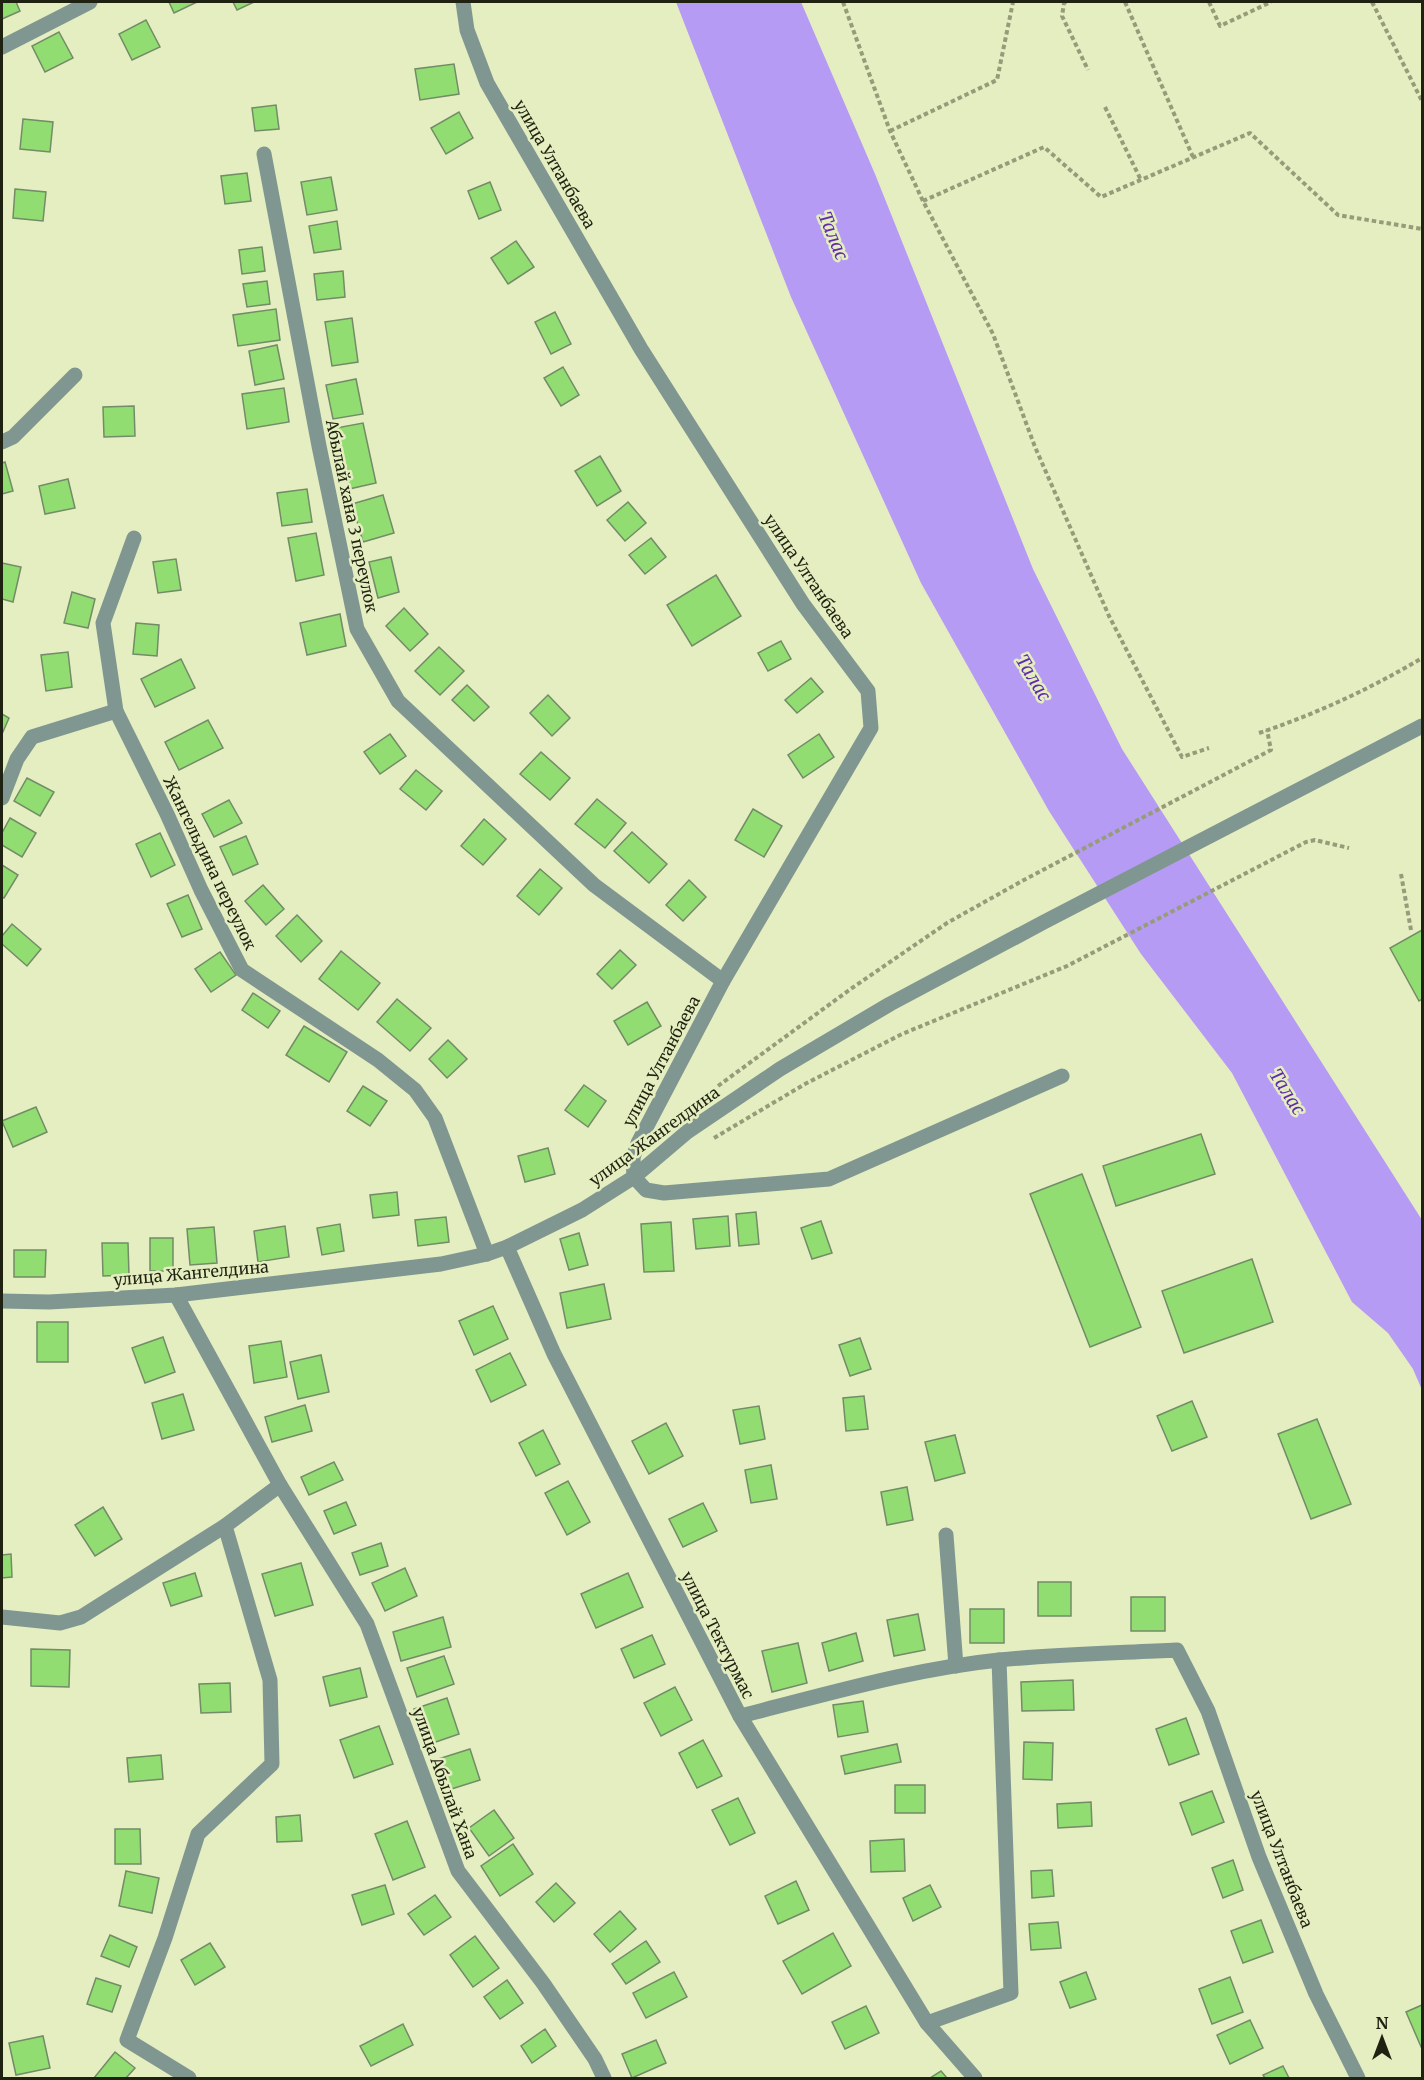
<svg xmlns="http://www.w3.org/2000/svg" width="1424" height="2080" font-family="Merriweather,serif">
<rect width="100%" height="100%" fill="#e5eec0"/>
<polygon fill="#b59bf3" points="676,2 801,2 875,174 1033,569 1122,749 1422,1220 1422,1390 1413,1369 1388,1333 1352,1302 1232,1073 1141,954 1049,811 921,583 791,297"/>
<g fill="#92dd72" stroke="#728c67" stroke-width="1.5">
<polygon points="2,2 16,2 20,11 2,19"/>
<polygon points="169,2 197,2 174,13"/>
<polygon points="233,2 254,2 237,10"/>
<polygon points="146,20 160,47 132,60 119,34"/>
<polygon points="59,32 73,58 45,72 32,46"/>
<polygon points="454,64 459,94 420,100 415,69"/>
<polygon points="276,105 279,129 255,131 252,108"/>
<polygon points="459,112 473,138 446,154 431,128"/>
<polygon points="23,119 53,122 50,152 20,149"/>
<polygon points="247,173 251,201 225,204 221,176"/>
<polygon points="331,177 337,210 307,215 301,182"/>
<polygon points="490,182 501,210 479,219 468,191"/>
<polygon points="15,189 46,192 43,221 13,218"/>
<polygon points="337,221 341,249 314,253 309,226"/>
<polygon points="516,241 534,267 508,284 491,258"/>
<polygon points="262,247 265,271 242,274 239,250"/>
<polygon points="343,271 345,297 317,300 314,274"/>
<polygon points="267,281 270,304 247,307 243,284"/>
<polygon points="276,309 280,340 238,346 233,315"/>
<polygon points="555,312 571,344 551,354 535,322"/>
<polygon points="352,318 358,362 332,366 325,322"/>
<polygon points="277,345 284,379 255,385 249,351"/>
<polygon points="563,367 579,395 561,406 544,378"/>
<polygon points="356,379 363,414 333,419 326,385"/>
<polygon points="284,388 289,422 247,429 242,394"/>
<polygon points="134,406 135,436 104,437 103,407"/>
<polygon points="363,423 376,483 349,489 336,428"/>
<polygon points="600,456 621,491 597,506 575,471"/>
<polygon points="5,462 13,491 2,494 2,463"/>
<polygon points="68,479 75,508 45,514 39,486"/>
<polygon points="307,489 312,522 282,526 277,493"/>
<polygon points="383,495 394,533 363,542 352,504"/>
<polygon points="628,502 646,523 625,541 607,520"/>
<polygon points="316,533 324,575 296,581 288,538"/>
<polygon points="651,538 666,557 645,574 629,555"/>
<polygon points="391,557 399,592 378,598 369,562"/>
<polygon points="176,559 181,590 158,593 153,562"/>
<polygon points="2,563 21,567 13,602 2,599"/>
<polygon points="716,575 741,616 692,646 667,605"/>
<polygon points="72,592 95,599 88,628 64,623"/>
<polygon points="404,608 428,634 410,651 386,626"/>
<polygon points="340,614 346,646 307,655 300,623"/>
<polygon points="136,623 159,625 157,656 133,654"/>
<polygon points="781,641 791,659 768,671 758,653"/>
<polygon points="439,647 464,671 440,695 415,671"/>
<polygon points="68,652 72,687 46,691 41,655"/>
<polygon points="181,659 195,688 155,707 141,679"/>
<polygon points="811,678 823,692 797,713 785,700"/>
<polygon points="467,685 489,707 474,721 452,700"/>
<polygon points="548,695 570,718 552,736 530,713"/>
<polygon points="2,714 9,718 2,734"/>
<polygon points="208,720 223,748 179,770 165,742"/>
<polygon points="390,734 406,756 380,774 364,752"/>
<polygon points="819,734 834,757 803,778 788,755"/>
<polygon points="541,752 570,778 550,800 520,774"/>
<polygon points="416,770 442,791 426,810 400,789"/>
<polygon points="27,778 54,792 40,816 14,801"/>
<polygon points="597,799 626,823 605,848 575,824"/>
<polygon points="229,800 242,823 214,837 202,814"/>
<polygon points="753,809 782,826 764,857 735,840"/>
<polygon points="10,818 36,833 22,857 2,845 2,833"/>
<polygon points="484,819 506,839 483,865 461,846"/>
<polygon points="632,832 667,864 649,883 614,851"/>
<polygon points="160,833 175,865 151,877 136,844"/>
<polygon points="246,836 258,864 233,875 220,847"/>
<polygon points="2,865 18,875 4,898 2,897"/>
<polygon points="540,869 562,888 539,915 517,896"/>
<polygon points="689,880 706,897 683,921 666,905"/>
<polygon points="263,885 284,909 266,925 245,901"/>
<polygon points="188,895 202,929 182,937 167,904"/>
<polygon points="297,915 322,941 301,962 276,936"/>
<polygon points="12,924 41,949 27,966 2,944 2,936"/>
<polygon points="1422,930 1422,999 1419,1001 1390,948"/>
<polygon points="620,950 636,965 612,989 597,974"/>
<polygon points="341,951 380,983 358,1010 319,979"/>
<polygon points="220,952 236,975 211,992 195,969"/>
<polygon points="253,993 280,1011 268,1028 242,1010"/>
<polygon points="397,999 431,1028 410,1051 377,1022"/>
<polygon points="647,1002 661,1026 628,1045 614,1021"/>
<polygon points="304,1026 347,1052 329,1082 286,1055"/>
<polygon points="448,1040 467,1059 447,1078 429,1059"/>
<polygon points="584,1085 606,1101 588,1127 565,1110"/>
<polygon points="363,1086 387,1101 370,1126 347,1111"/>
<polygon points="36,1107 47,1132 13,1147 2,1121"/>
<polygon points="1201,1134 1215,1174 1116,1206 1103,1166"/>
<polygon points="548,1148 555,1174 525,1182 518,1156"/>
<polygon points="1082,1174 1141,1327 1090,1347 1030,1194"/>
<polygon points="397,1192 399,1215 373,1218 370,1195"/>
<polygon points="756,1212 759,1244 739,1246 736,1214"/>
<polygon points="728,1216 730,1246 696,1249 693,1219"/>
<polygon points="446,1217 449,1242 418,1246 415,1220"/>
<polygon points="821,1221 832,1253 812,1259 801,1228"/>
<polygon points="671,1222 674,1271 644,1272 641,1224"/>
<polygon points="340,1224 344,1251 322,1255 317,1228"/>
<polygon points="285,1226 289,1257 258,1262 254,1231"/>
<polygon points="214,1227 217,1263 190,1265 187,1229"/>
<polygon points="579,1233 588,1265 569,1270 560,1239"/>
<rect x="150" y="1238" width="23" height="33"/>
<polygon points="102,1243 128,1243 129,1275 103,1276"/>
<polygon points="14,1250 46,1250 45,1277 14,1277"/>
<polygon points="1252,1259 1273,1322 1184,1353 1162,1291"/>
<polygon points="604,1284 611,1319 567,1328 560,1293"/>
<polygon points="493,1306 508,1339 474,1355 459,1321"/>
<rect x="37" y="1322" width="31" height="40"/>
<polygon points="163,1337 175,1372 145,1383 132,1348"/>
<polygon points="860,1338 871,1369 850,1376 839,1345"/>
<polygon points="281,1341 287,1377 254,1383 249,1346"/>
<polygon points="510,1353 526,1385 491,1402 476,1370"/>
<polygon points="321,1355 329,1392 298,1399 290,1362"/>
<polygon points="183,1394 194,1430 162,1439 152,1403"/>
<polygon points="864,1396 868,1429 846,1431 843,1398"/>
<polygon points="1192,1401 1207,1437 1172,1451 1157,1416"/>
<polygon points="305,1405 312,1431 272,1442 265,1417"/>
<polygon points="759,1406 765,1439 740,1444 733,1410"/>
<polygon points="1317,1419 1351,1504 1311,1519 1278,1434"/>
<polygon points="666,1423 683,1456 649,1474 632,1441"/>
<polygon points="543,1430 560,1464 536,1476 519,1443"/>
<polygon points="955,1435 965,1473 935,1481 925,1442"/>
<polygon points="334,1462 343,1480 309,1495 301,1477"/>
<polygon points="771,1465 777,1499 751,1503 745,1470"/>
<polygon points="568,1481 590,1522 567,1535 545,1493"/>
<polygon points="907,1487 913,1520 887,1525 881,1492"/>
<polygon points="346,1502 356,1525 334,1534 324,1511"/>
<polygon points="703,1503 717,1531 683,1547 669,1519"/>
<polygon points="103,1507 122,1539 95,1556 75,1525"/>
<polygon points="381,1543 388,1566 360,1575 352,1553"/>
<polygon points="11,1554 12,1577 2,1578 2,1555"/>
<polygon points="301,1563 313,1605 275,1616 262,1574"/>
<polygon points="405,1568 417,1596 385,1611 372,1583"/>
<polygon points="195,1573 202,1596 171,1606 163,1583"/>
<polygon points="628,1573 643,1607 596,1628 581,1594"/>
<rect x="1038" y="1582" width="33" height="34"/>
<rect x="1131" y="1597" width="34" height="34"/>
<rect x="970" y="1609" width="34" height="34"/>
<polygon points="918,1614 925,1650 894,1656 887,1620"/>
<polygon points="443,1617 451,1647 401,1661 393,1632"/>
<polygon points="856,1633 863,1661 829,1671 822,1643"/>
<polygon points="652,1635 665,1664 634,1678 621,1649"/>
<polygon points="798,1643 807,1683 772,1692 762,1651"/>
<polygon points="31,1649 70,1650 69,1687 31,1686"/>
<polygon points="444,1656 454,1684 417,1697 407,1668"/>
<polygon points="360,1668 367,1697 330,1706 323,1677"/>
<polygon points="1073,1680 1074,1710 1022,1711 1021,1682"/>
<polygon points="230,1683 231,1712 201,1713 199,1684"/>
<polygon points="675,1687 692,1720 661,1736 644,1703"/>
<polygon points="447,1698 459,1734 427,1745 414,1709"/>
<polygon points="863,1701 868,1732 838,1737 833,1705"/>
<polygon points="1186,1718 1199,1754 1169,1765 1156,1729"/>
<polygon points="379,1726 393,1764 354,1778 340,1740"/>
<polygon points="703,1740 722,1776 697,1788 679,1753"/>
<polygon points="1024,1742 1053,1743 1052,1780 1023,1779"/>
<polygon points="897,1744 901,1762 845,1774 841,1756"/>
<polygon points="470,1749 480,1780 445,1791 435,1760"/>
<polygon points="161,1755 163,1779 129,1782 127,1758"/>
<rect x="895" y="1785" width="30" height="28"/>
<polygon points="1212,1791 1224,1822 1192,1835 1180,1803"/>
<polygon points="738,1798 755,1833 730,1845 712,1810"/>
<polygon points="1091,1802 1092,1826 1058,1828 1057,1804"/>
<polygon points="494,1810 514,1838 489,1856 469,1828"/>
<polygon points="300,1815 302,1841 277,1842 276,1817"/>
<polygon points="407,1821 425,1867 393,1880 375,1834"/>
<polygon points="115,1829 140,1829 141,1864 115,1864"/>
<polygon points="904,1839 905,1871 871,1872 870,1841"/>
<polygon points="513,1844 533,1874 500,1896 481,1866"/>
<polygon points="1233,1860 1243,1890 1223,1898 1212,1868"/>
<polygon points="1052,1870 1054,1896 1032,1898 1031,1871"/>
<polygon points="126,1871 159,1878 152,1913 119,1906"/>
<polygon points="796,1881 809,1910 778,1924 765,1896"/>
<polygon points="556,1883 575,1903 554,1922 536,1902"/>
<polygon points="385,1885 394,1914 362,1925 352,1895"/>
<polygon points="930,1885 941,1907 913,1921 903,1898"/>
<polygon points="435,1895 451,1917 424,1935 408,1914"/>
<polygon points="620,1911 636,1929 610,1952 594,1934"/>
<polygon points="1261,1920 1273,1952 1243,1963 1231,1931"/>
<polygon points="1058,1922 1061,1948 1031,1950 1029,1924"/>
<polygon points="833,1933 851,1966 802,1994 783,1961"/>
<polygon points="110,1935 137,1947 129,1967 101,1956"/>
<polygon points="475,1936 499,1968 473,1987 450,1955"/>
<polygon points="646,1941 660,1962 626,1984 612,1964"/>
<polygon points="210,1943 225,1967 195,1985 181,1960"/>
<polygon points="674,1972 687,1997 646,2018 633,1993"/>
<polygon points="1086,1972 1096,1999 1070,2008 1060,1982"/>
<polygon points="1230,1977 1243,2012 1212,2024 1199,1989"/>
<polygon points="96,1978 121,1986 112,2012 87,2004"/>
<polygon points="507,1980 523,2003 500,2019 484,1997"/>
<polygon points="1422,2005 1422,2049 1406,2012"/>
<polygon points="866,2006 879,2033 845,2049 832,2022"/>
<polygon points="1250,2020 1263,2048 1230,2064 1217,2035"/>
<polygon points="403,2024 413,2045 371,2066 360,2046"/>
<polygon points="545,2029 556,2046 532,2063 521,2046"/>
<polygon points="43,2036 50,2068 16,2075 9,2043"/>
<polygon points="656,2040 666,2063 632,2078 622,2054"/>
<polygon points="115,2052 135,2068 126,2078 94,2078"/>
<polygon points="1283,2066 1289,2078 1265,2078 1263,2075"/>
<polygon points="941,2071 947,2078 930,2078"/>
</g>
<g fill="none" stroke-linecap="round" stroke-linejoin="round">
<g stroke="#969c7a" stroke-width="4" stroke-dasharray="4.5 3" stroke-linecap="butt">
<polyline points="843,2 890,131 923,201 993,334 1035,447 1109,616 1182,757 1209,748"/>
<polyline points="1066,2 1064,3 1062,16 1088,70"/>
<polyline points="1125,2 1193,157"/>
<polyline points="1209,2 1220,26 1271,2"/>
<polyline points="1372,2 1422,101"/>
<polyline points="1105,107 1141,180"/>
<polyline points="890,131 997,80 1013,2"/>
<polyline points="923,201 1044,147 1101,197 1250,133 1338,215 1422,229"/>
<path d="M1259,733C1316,714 1370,689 1422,658"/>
<polyline points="1401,874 1411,930"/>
<polyline points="718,1086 852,988 947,923 1022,881 1271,750 1267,730"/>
<polyline points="714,1138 805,1084 902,1034 1067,966 1306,842 1315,840 1349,848"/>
</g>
<g stroke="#809791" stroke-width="15">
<polyline points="463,2 467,30 487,83 641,349 803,604 868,691 871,728 723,981 638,1143 633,1158 634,1177 646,1190 664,1193 829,1179 1062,1076"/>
<polyline points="2,47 90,2"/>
<polyline points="264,154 319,446 357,629 398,701 594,885 723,981"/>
<polyline points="2,442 13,437 75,375"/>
<polyline points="134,538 103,623 116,711 167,814 201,890 242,970 378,1060 415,1090 435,1118 487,1254"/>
<polyline points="2,798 17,759 32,737 116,711"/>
<polyline points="507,1247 554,1354 740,1716 927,2023 975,2078"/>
<polyline points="176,1295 280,1485 367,1624 458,1871 543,1983 595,2059 604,2078"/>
<polyline points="2,1301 49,1302 176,1295 441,1264 487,1254 507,1247 582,1210 634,1177 687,1132 780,1069 890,1004 1044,922 1422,726"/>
<polyline points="946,1535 956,1666"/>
<polyline points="2,1617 60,1623 81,1617 225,1526"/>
<path d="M740,1716C825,1695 911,1669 999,1660C1058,1654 1118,1653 1177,1650L1208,1711L1259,1857L1316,1994L1358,2078"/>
<polyline points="927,2023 1011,1993 999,1660"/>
<polyline points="189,2078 127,2040 165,1938 198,1834 272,1764 270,1680 225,1526 280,1485"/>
</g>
</g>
<g text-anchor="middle" stroke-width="5" stroke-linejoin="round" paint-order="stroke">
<g font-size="16" fill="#1f2211" stroke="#e5eec0">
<text transform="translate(555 164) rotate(60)" y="6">улица Ултанбаева</text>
<text transform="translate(352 516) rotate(78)" y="6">Абылай хана 3 переулок</text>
<text transform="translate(809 576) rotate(56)" y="6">улица Ултанбаева</text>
<text transform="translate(210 863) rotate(64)" y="6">Жангельдина переулок</text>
<text transform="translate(661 1061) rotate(-62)" y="6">улица Ултанбаева</text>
<text transform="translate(654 1136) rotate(-36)" y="6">улица Жангелдина</text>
<text transform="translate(191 1273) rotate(-5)" y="6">улица Жангелдина</text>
<text transform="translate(718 1635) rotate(63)" y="6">улица Тектурмас</text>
<text transform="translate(445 1783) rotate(70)" y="6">улица Абылай Хана</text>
<text transform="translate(1282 1859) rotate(69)" y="6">улица Ултанбаева</text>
</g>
<g font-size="18" font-style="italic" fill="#612bab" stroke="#e5eec0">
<text transform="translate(833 236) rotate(68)" y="6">Талас</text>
<text transform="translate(1033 678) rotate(59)" y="6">Талас</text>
<text transform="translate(1287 1092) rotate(58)" y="6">Талас</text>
</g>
</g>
<rect width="1424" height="2080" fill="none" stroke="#1f2211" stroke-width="6"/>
<g transform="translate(1382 2038)" stroke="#e5eec0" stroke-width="4.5" paint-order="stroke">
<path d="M0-4.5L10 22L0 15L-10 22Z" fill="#1f2211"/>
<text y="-9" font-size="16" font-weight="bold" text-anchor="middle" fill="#1f2211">N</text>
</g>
</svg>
